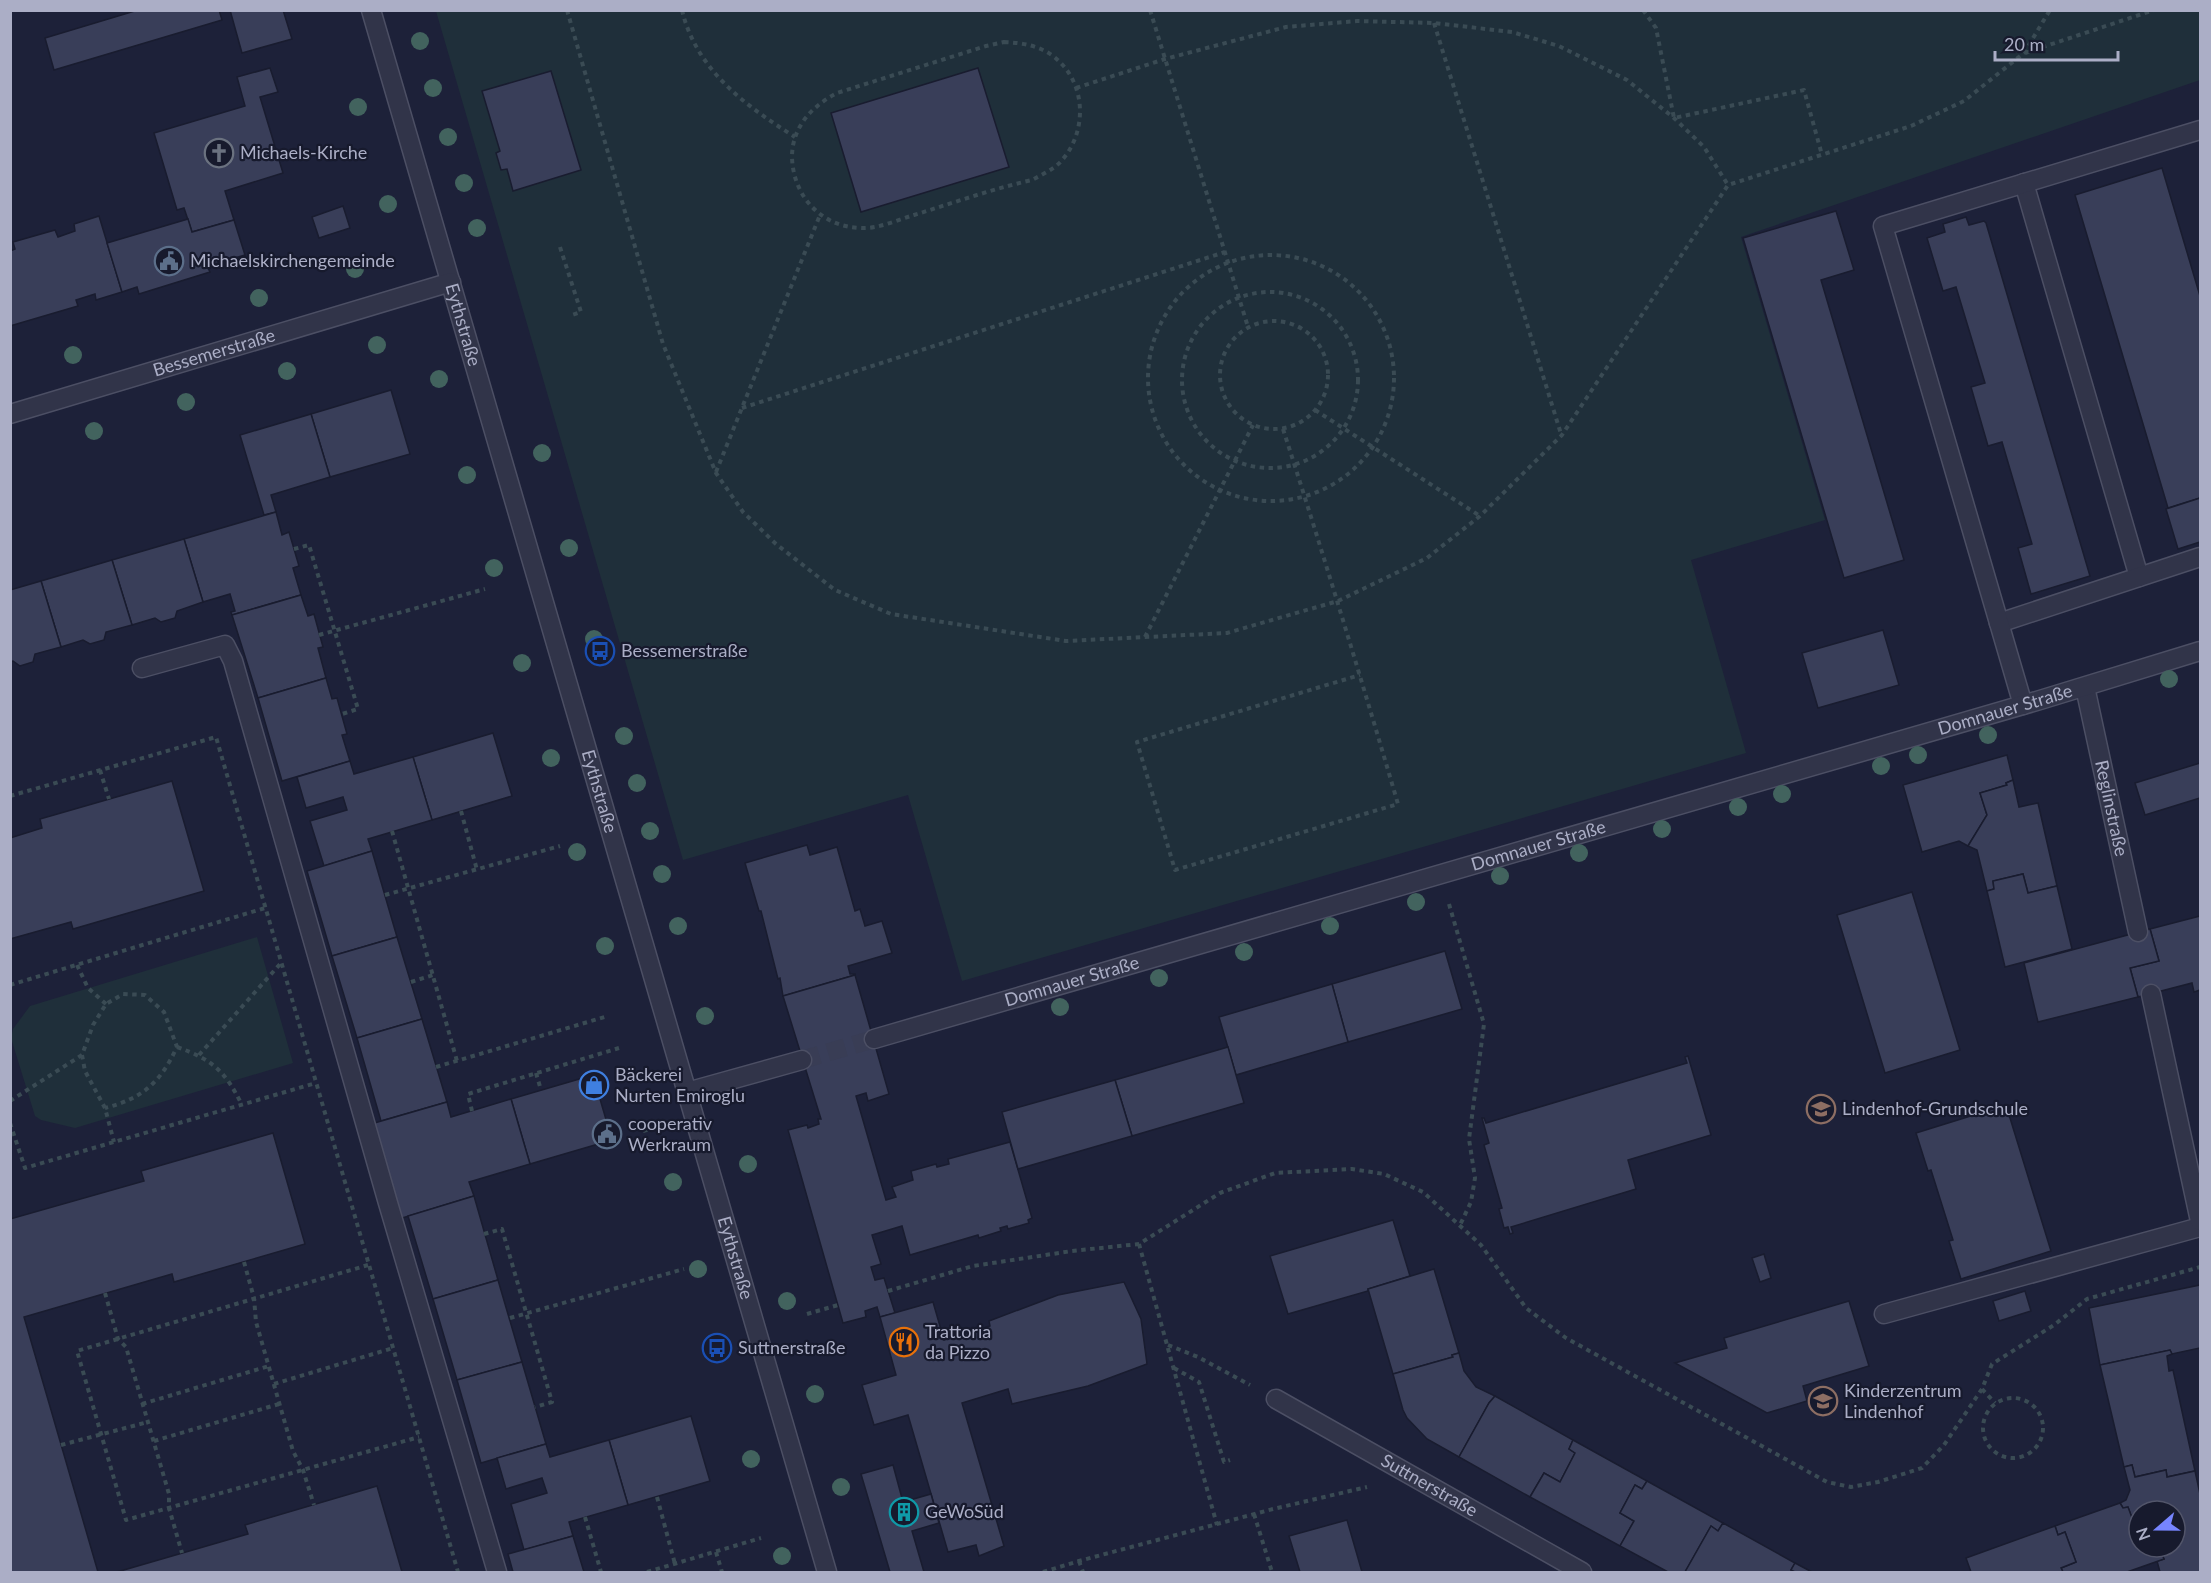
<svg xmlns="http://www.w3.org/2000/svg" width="2211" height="1583" font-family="Lato,sans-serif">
<rect width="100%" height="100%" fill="#1d2139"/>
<g fill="#1f2f3a">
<polygon points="2200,10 2200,80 1741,237 1825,520 1691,560 1746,753 962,981 908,795 683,860 436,11"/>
<polygon points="257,937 293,1063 75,1128 41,1120 35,1116 11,1038 13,1029 30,1006"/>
</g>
<g fill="#393e59" stroke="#191c2f" stroke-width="1.5">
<polygon points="138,10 219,10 222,20 54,70 45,38"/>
<polygon points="230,10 283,10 292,39 242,53"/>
<polygon points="270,68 278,92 260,97 283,173 225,191 234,220 192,232 184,208 177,210 154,133 245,106 237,77"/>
<polygon points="978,68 1009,167 861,212 831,113"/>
<polygon points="551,71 581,170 513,191 507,169 501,170 496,153 500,151 482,91"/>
<polygon points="2162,168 2200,296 2200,498 2168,508 2075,195"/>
<polygon points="343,206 350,228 319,238 312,217"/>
<polygon points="1836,211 1854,270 1821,280 1904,560 1844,578 1743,238"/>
<polygon points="99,216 122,292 96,300 95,294 76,300 78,306 10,326 10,251 15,249 13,242 55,230 58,237 75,231 74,224"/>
<polygon points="1966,217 1969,225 1984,221 1986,223 2090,576 2031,594 2018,548 2032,544 2002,442 1988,446 1971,387 1985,383 1956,287 1943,291 1927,238 1945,232 1943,224"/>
<polygon points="188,219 192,232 234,220 245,255 207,266 210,272 139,294 137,287 122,292 107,243"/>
<polygon points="391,390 410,454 330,477 311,414"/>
<polygon points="311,414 330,477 271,495 276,512 264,515 240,435"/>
<polygon points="2200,498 2200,542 2178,549 2166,509"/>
<polygon points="276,512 282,535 289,532 299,566 293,568 301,595 232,615 231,612 235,611 230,594 203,602 184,539"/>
<polygon points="184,539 203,602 177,611 175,618 161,622 155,618 132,625 112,560"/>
<polygon points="112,560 132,625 106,632 104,640 90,644 83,640 61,647 41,581"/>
<polygon points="41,581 61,647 35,654 33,662 20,666 13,661 10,662 10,590"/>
<polygon points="301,595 308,616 314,614 323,647 318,648 326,678 258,698 232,615"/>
<polygon points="1883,630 1899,685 1818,708 1802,653"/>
<polygon points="326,678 332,699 337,698 347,734 342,735 350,761 282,781 258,698"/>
<polygon points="493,733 512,796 432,820 413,757"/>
<polygon points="2007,755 2013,780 2006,783 2007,785 1980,793 1987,815 1968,846 1959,841 1922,852 1903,785"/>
<polygon points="413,757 432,820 368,839 372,851 324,866 310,821 347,810 343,797 306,808 297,777 350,761 354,774"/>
<polygon points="2200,763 2200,798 2145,815 2135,783"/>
<polygon points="2013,780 2019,807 2038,803 2057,886 2028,893 2023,874 1993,881 1994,889 1987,891 1977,850 1968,846 1987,815 1980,793 2007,785 2006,783"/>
<polygon points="172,781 204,891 73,929 71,922 10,939 10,838 42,828 40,819"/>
<polygon points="807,845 810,855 837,847 855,911 860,909 865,926 882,921 892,953 848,966 850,974 855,974 855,975 783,996 780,978 778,979 761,911 759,911 745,863"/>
<polygon points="372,851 397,937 332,956 307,871"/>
<polygon points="2023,874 2028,893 2057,886 2072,949 2005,967 1987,891 1994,889 1993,881"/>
<polygon points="1912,892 1960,1050 1885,1073 1837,915"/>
<polygon points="2200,916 2200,990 2194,992 2192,983 2138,997 2130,968 2159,961 2150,929"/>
<polygon points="2150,929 2159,961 2130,968 2138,997 2038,1022 2024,963"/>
<polygon points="397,937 422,1019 357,1038 332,956"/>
<polygon points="1445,951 1462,1009 1348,1042 1332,984"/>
<polygon points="855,975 889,1094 868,1101 866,1093 856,1096 886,1200 896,1197 892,1187 913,1180 911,1171 936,1164 937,1167 949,1164 948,1159 1010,1142 1032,1218 1028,1220 1029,1223 1008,1229 1007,1226 1000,1228 1001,1231 979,1238 978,1235 910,1255 902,1226 872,1235 881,1264 871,1267 875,1280 884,1278 895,1313 880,1317 877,1307 865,1311 866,1317 843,1323 788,1130 807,1125 808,1128 819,1124 818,1119 821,1119 783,996"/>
<polygon points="1332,984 1348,1042 1236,1075 1219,1017"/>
<polygon points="422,1019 447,1102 381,1121 357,1038"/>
<polygon points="1228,1047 1244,1103 1132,1136 1115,1080"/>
<polygon points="1688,1056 1711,1135 1628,1160 1636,1189 1511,1227 1513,1233 1510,1234 1508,1227 1504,1228 1499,1209 1502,1208 1484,1145 1489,1143 1482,1118 1484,1118 1486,1123 1687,1063 1685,1057"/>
<polygon points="593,1075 612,1140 530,1164 511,1099"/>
<polygon points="1115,1080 1132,1136 1018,1169 1002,1112"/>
<polygon points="511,1099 530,1164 469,1182 474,1196 399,1219 371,1124 447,1102 451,1117"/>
<polygon points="2006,1105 2051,1251 1961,1279 1949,1241 1953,1240 1931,1170 1928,1171 1916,1133"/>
<polygon points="273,1133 305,1244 174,1282 172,1274 24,1317 98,1572 10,1572 10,1219 144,1181 141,1171"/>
<polygon points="474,1196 498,1280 433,1299 408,1216"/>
<polygon points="1393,1220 1410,1276 1368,1289 1368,1291 1288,1314 1270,1256"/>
<polygon points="1764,1254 1771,1278 1760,1282 1752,1258"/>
<polygon points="1434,1269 1459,1353 1452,1355 1453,1357 1393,1374 1368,1289"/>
<polygon points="498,1280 522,1362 457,1380 433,1299"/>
<polygon points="1124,1282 1141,1319 1147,1364 1088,1386 1012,1404 1008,1389 962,1403 1004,1546 979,1556 976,1545 948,1552 908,1415 874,1425 862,1385 896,1375 880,1317 933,1302 944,1340 990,1326 989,1321 1058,1295"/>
<polygon points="2200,1285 2200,1348 2172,1354 2170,1350 2100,1365 2089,1308"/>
<polygon points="2025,1291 2031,1311 1999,1321 1993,1301"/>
<polygon points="1849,1301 1869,1366 1803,1386 1807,1401 1767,1413 1675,1363 1727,1348 1724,1338"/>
<polygon points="2170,1350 2172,1354 2167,1356 2169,1371 2173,1370 2195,1471 2167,1477 2166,1470 2135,1477 2132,1465 2124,1467 2100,1365"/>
<polygon points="1459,1353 1464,1371 1476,1387 1495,1396 1489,1403 1459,1457 1427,1439 1407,1418 1403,1410 1393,1374 1453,1357 1452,1355"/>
<polygon points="522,1362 546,1444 481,1463 457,1380"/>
<polygon points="1495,1396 1573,1440 1569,1449 1575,1453 1560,1482 1544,1473 1530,1497 1459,1457 1489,1403"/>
<polygon points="691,1416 710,1481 628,1505 609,1440"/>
<polygon points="609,1440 628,1505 569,1522 573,1536 524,1550 511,1504 547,1493 542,1478 506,1489 497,1458 546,1444 550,1457"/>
<polygon points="1573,1440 1647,1481 1642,1489 1635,1485 1620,1513 1634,1521 1620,1546 1530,1497 1544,1473 1560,1482 1575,1453 1569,1449"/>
<polygon points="893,1465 903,1502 931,1494 939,1523 912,1531 924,1572 890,1572 861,1474"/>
<polygon points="2132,1465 2135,1477 2166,1470 2167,1477 2195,1471 2200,1494 2200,1572 2160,1572 2157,1561 2164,1559 2159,1547 2175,1547 2175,1511 2139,1511 2139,1537 2128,1507 2123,1508 2120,1503 2126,1500 2130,1490 2124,1467"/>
<polygon points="1647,1481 1723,1523 1718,1531 1711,1526 1685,1572 1668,1572 1620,1546 1634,1521 1620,1513 1635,1485 1642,1489"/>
<polygon points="377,1486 402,1572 117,1572 248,1534 245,1525"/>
<polygon points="2120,1503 2123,1508 2128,1507 2139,1537 2139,1547 2159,1547 2164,1559 2127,1572 2063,1572 2061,1568 2076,1562 2065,1532 2058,1535 2055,1526"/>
<polygon points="1347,1520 1362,1572 1300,1572 1289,1536"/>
<polygon points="1723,1523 1795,1563 1791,1570 1795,1572 1685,1572 1711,1526 1718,1531"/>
<polygon points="2055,1526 2058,1535 2065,1532 2076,1562 2061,1568 2063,1572 1971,1572 1966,1558"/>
<polygon points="573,1536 584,1572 513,1572 508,1554"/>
<polygon points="1795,1563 1812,1572 1795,1572 1791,1570"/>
</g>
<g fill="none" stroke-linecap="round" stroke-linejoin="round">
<polyline stroke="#393d55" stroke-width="18" stroke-dasharray="18 9" stroke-linecap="butt" points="802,1060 874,1039"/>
<g stroke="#4c4f64" stroke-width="21">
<g id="lane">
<polyline points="2024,183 2139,577"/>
<polyline points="1999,623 2200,557"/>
<polyline points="142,668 225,645 233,661 388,1203 497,1572"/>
<polyline points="2023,705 1883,226 2200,130"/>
<polyline points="1884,1314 2200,1227"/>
</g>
</g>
<g stroke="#4c4f64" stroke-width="21">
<g id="street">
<path id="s1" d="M371,10L827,1572"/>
<path id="s2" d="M10,414L451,282"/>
<path id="s3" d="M2085,687L2138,932"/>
<polyline points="2151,994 2200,1221"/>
<path id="s4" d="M874,1039L2040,700L2200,651"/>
<polyline points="687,1092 802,1060"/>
<path id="s5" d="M1276,1399L1582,1572"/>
</g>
</g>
<g stroke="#3a4b54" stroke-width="4" stroke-dasharray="4.5 4.5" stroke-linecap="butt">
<polyline points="567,10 663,344 716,473 743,512 776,544 835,590 891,614 1066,641 1227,633 1338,601 1427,558 1480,516 1562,435 1728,185 1911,126 1964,101 2024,53 2050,10"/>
<path d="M682,10C696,70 746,106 795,137"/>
<polyline points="1150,10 1248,327"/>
<polyline points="1643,10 1656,28 1674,118 1804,90 1822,155"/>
<polyline points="1434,23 1561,434"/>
<path d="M1004,42C1022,43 1038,45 1053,56C1086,81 1088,129 1063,159C1055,169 1043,174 1032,180C992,189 953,203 914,215C897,220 878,229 861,228C821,227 793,196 792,157C792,127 812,106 837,93L986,46Z"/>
<polyline points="2025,53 2154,10"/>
<polyline points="1076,88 1165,59 1286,27 1357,21 1434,23 1512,32 1559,46 1627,80 1674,118 1704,147 1728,185"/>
<polyline points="560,247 581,312 569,316"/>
<circle cx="1271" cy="378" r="123"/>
<circle cx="1270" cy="380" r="88"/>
<circle cx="1274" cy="375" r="54"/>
<polyline points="742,408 1225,252"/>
<polyline points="1315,410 1480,516"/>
<path d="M1283,429C1323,553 1361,678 1398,804L1175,870L1137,742L1360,675"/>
<polyline points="716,472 820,215"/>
<polyline points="294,549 309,545 358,709 342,714"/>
<polyline points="319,635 485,589"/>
<polyline points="1145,637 1253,425"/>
<polyline points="100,770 109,799"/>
<polyline points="10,796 216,737 458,1572"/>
<polyline points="461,811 477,870"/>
<polyline points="392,831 457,1061"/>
<polyline points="385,895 560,846"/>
<polyline points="1449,904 1484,1024 1469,1139 1475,1178 1471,1202 1460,1225"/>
<polyline points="77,965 88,988 106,1004"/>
<polyline points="411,982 433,975"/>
<polyline points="10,985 265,908"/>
<path d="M177,1047C213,1060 225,1071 242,1105"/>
<polyline points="82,1055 85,1071 105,1108 114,1142"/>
<polyline points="199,1055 281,963"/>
<polyline points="436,1067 608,1016"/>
<polyline points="536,1073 541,1090"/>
<path d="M10,1101L82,1055L93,1025L106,1004L123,994L145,995L164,1012L177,1047C160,1083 143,1098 105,1108"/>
<polyline points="472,1111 468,1094 619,1048"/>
<polyline points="10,1123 25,1168 316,1083"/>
<polyline points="643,1131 667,1124"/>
<polyline points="484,1234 502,1229 552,1402 535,1407"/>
<polyline points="1139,1244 1217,1525"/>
<polyline points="244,1262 254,1298 256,1322 293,1451 303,1470 314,1505"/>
<polyline points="368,1265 77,1351 126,1520 419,1437"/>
<polyline points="888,1291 973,1266 1072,1251 1139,1244 1220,1193 1275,1173 1352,1169 1384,1174 1423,1192 1481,1245 1526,1308 1566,1338 1827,1482 1851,1487 1878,1482 1922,1468 1944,1445 1982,1389 1992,1364 2054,1325 2087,1299 2200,1267"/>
<polyline points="105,1293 118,1339 126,1347 169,1494 169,1508 182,1553"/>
<polyline points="807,1314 838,1305"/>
<polyline points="510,1318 684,1269"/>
<polyline points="1168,1345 1198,1357 1250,1385"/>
<polyline points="1174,1368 1199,1382 1224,1462 1230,1460"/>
<polyline points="274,1384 393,1348"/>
<polyline points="1982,1389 1995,1403"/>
<circle cx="2013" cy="1428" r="30"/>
<polyline points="142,1404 269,1366"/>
<polyline points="154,1441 279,1404"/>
<polyline points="61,1445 148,1422"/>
<polyline points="657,1497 675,1564"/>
<polyline points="1254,1514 1272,1572"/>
<polyline points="585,1517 601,1572"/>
<polyline points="716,1552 722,1572"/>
<polyline points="1079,1561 1083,1572"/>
<polyline points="647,1572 761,1538"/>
<polyline points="1043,1572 1079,1561 1273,1509 1367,1487"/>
</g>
<use href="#lane" stroke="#313449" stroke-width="18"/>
<use href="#street" stroke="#313449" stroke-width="18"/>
</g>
<g fill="#42635e">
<circle cx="420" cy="41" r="9"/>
<circle cx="433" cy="88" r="9"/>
<circle cx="358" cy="107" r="9"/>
<circle cx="448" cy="137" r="9"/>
<circle cx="464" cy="183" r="9"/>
<circle cx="388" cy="204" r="9"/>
<circle cx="477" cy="228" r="9"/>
<circle cx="355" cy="269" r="9"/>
<circle cx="259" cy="298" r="9"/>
<circle cx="377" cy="345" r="9"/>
<circle cx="73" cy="355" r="9"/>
<circle cx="287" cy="371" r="9"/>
<circle cx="439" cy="379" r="9"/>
<circle cx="186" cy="402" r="9"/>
<circle cx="94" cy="431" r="9"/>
<circle cx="542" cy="453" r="9"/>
<circle cx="467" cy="475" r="9"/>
<circle cx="569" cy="548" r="9"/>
<circle cx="494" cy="568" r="9"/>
<circle cx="594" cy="639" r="9"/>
<circle cx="522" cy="663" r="9"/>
<circle cx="2169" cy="679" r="9"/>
<circle cx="1988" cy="735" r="9"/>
<circle cx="624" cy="736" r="9"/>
<circle cx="1918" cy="755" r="9"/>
<circle cx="551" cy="758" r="9"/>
<circle cx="1881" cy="766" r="9"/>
<circle cx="637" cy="783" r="9"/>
<circle cx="1782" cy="794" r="9"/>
<circle cx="1738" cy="807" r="9"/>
<circle cx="1662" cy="829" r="9"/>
<circle cx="650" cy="831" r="9"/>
<circle cx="577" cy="852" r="9"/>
<circle cx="1579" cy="853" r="9"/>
<circle cx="662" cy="874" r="9"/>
<circle cx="1500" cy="876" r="9"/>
<circle cx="1416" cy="902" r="9"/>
<circle cx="678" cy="926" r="9"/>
<circle cx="1330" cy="926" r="9"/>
<circle cx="605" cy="946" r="9"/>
<circle cx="1244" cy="952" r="9"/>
<circle cx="1159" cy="978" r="9"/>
<circle cx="1060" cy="1007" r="9"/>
<circle cx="705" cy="1016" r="9"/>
<circle cx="748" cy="1164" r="9"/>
<circle cx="673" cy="1182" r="9"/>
<circle cx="698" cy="1269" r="9"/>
<circle cx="787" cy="1301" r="9"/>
<circle cx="815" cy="1394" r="9"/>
<circle cx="751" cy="1459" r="9"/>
<circle cx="841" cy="1487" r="9"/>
<circle cx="782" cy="1556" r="9"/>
</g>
<defs>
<g id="church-ring" transform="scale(1.5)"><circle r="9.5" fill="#171a2d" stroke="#6b7280" stroke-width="1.5"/><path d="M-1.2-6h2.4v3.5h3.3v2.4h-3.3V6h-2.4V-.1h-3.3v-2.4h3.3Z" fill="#6b7280"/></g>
<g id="civic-ring" transform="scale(1.5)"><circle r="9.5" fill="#171a2d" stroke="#5c6f8a" stroke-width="1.5"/><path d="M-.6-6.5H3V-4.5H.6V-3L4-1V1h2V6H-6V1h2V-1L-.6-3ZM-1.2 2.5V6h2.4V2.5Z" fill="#5c6f8a"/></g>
<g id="bus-ring" transform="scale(1.5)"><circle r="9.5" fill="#171a2d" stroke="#1a4fb4" stroke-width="1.5"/><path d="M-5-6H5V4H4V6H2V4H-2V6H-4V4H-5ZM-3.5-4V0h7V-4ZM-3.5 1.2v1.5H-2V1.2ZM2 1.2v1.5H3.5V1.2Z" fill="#1a4fb4"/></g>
<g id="shop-ring" transform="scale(1.5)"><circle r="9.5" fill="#171a2d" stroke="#3f7fe0" stroke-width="1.5"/><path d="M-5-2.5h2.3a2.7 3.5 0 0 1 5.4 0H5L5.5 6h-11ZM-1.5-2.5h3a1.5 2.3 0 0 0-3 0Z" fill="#3f7fe0"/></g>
<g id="school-ring" transform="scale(1.5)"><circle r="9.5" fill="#171a2d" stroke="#8d6e63" stroke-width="1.5"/><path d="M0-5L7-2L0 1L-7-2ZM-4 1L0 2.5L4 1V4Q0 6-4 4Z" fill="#8d6e63"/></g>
<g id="restaurant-ring" transform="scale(1.5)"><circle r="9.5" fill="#171a2d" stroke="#e8710a" stroke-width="1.5"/><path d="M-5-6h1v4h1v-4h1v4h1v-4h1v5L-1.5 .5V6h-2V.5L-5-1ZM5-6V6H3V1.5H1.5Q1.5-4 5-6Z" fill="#e8710a"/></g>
<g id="building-ring" transform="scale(1.5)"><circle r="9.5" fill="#171a2d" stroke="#0f9aa8" stroke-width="1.5"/><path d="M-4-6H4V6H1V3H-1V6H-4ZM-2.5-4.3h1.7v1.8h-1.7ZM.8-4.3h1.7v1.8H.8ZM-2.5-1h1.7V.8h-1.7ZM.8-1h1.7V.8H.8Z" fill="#0f9aa8"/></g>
</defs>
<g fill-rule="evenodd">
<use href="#church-ring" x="219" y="153"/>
<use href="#civic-ring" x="169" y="261"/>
<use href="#bus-ring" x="600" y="651"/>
<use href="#shop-ring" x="594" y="1085"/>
<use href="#school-ring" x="1821" y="1109"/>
<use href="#civic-ring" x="607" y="1134"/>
<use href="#restaurant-ring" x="904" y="1342"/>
<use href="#bus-ring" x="717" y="1348"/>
<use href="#school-ring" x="1823" y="1401"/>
<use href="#building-ring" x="904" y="1512"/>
</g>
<g text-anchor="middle" stroke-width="4.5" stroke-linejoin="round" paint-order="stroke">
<g font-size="18" fill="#abaec6" stroke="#171a2d" text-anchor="start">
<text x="240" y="159">Michaels-Kirche</text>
<text x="190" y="267">Michaelskirchengemeinde</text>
<text x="621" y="657">Bessemerstraße</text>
<text x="615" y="1081">Bäckerei<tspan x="615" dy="21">Nurten Emiroglu</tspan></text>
<text x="1842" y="1115">Lindenhof-Grundschule</text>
<text x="628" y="1130">cooperativ<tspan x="628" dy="21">Werkraum</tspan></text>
<text x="925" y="1338">Trattoria<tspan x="925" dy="21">da Pizzo</tspan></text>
<text x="738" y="1354">Suttnerstraße</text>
<text x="1844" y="1397">Kinderzentrum<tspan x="1844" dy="21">Lindenhof</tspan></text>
<text x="925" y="1518">GeWoSüd</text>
</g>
<g font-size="18" fill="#abaec6" stroke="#171a2d">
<text dy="6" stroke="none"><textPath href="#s1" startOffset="328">Eythstraße</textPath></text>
<text dy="6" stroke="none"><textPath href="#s2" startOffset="213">Bessemerstraße</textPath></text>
<text dy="6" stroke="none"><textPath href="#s4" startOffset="1178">Domnauer Straße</textPath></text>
<text dy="6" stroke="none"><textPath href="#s1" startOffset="814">Eythstraße</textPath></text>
<text dy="6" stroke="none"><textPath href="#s3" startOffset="124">Reglinstraße</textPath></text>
<text dy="6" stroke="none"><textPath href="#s4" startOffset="692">Domnauer Straße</textPath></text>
<text dy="6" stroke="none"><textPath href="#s4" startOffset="206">Domnauer Straße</textPath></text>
<text dy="6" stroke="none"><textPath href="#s1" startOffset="1300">Eythstraße</textPath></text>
<text dy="6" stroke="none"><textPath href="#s5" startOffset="176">Suttnerstraße</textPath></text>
</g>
</g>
<rect width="2211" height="1583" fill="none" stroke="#abaec6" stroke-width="24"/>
<g transform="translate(2157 1529) rotate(250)"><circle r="28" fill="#171a2d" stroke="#52556a" stroke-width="1.5"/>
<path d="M0-4.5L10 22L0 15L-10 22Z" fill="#7785ff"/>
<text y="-9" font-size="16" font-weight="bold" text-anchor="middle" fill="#abaec6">N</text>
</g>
<path d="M1995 51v9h123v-9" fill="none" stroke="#abaec6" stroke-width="3"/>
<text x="2004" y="51" font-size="18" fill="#abaec6" stroke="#171a2d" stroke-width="4.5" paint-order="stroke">20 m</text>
</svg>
